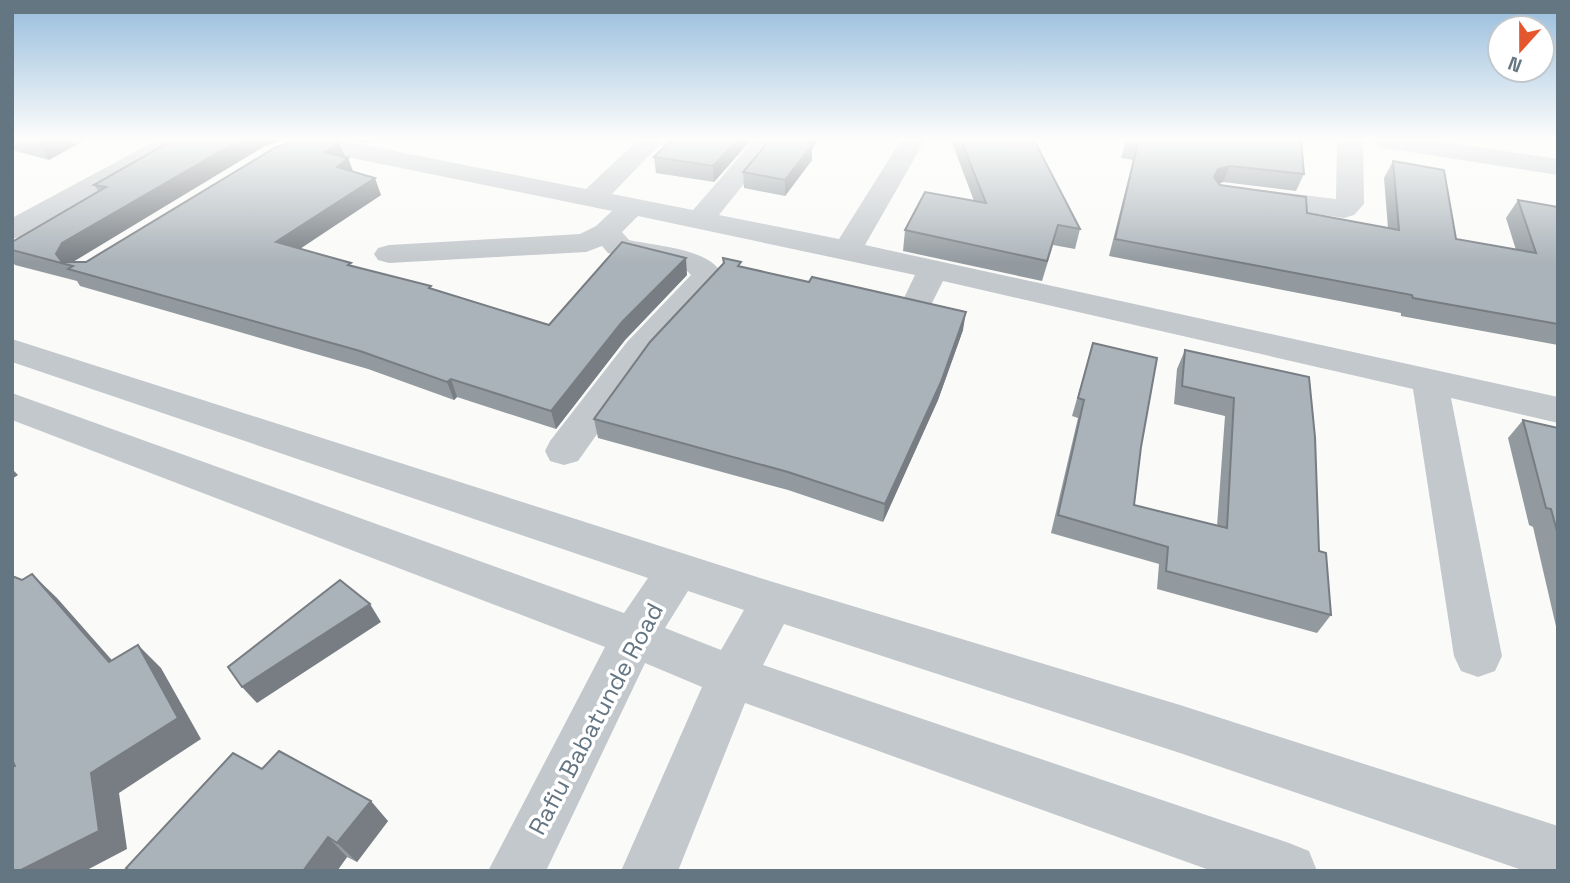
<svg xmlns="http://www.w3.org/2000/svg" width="1570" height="883" font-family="'Space Grotesk',sans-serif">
<rect width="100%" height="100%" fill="#fafaf8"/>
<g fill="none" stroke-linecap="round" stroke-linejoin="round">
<g fill="#c3c8cc" fill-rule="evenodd">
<polygon points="157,140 188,140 184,145 22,236 12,239 12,218"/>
<path d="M290,140H339L586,189L638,140H664L612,194L693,210L754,140H779L719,215L839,239L901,140H925L865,245L1558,397V423L1451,398L1502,656L1495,671L1478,677L1461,671L1454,656L1413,389L943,281L930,307L919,310L908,307L903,300L915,275L638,216L622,232L629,240C655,246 718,249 723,279L651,358L578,461L564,465L550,461L545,451L550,441L627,342L691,275L687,271L608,253L602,246L586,252L389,263L378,260L374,254L378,248L389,245L580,234L596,226L612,211L303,148L294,145Z"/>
<polygon points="1337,140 1363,140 1364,204 1354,215 1344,218 1254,205 1244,203 1240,197 1244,191 1254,189 1336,199"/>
<polygon points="1371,140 1431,140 1558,159 1558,175 1384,148 1375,145"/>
<path d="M12,339L773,582L1180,705L1558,826V871H1525L1180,753L784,624L763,665L1289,843L1309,851L1317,871H1212L745,703L678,871H621L702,687L645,663L546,871H488L605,647L12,420V393L624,613L648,578L12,362ZM688,591L744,610L721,650L665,628Z"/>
</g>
</g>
<g fill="#929a9f">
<polygon points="12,140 85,140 49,160 12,150"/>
<polygon points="350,140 375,140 369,143"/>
<polygon points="751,140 714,182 656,173 654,157"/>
<polygon points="951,140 1034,140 1080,229 1075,249 1053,245 1042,281 903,251 905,230 974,201"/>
<polygon points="1126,140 1304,174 1296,191 1223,182 1219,184 1307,213 1388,228 1384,178 1393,161 1456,239 1516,250 1506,218 1518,200 1558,207 1558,345 1401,316 1401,313 1109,256 1133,160 1121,158"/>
<polygon points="339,143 345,157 348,158 353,172 381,195 300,249 353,267 432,289 549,325 687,275 625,340 556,429 457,397 454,400 368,369 80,286 77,281 15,265 12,261 12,242 99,192 94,185 263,147 73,262 86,262"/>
<polygon points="812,149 812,160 785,196 744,188 743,172"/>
<polygon points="742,267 963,330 938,400 883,522 788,490 598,438 594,419"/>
<polygon points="1093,343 1141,447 1134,505 1217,526 1225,416 1174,404 1177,369 1185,350 1309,377 1319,551 1331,615 1317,633 1157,589 1159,564 1051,533 1078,418 1072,416"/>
<polygon points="1523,420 1558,428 1558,635 1533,527 1529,525 1508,438"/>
<polygon points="262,769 388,821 357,862 347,857 337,871"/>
</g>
<g fill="#777d82">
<polygon points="46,140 85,140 49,160 38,144"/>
<polygon points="240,140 284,140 263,147 74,261 71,265 62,263 56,254 62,243"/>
<polygon points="737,140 751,140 714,182 713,166"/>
<polygon points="808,140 819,140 812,149 812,160 785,196 785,180"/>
<polygon points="339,143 346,159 325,152"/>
<polygon points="348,158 354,174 337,167"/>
<polygon points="1230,166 1223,182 1212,186 1218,169"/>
<polygon points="375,178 381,195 284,259 276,242"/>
<polygon points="686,258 687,275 625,340 556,429 551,411 622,322"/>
<polygon points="966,312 963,330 938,400 883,522 885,504"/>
<polygon points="451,379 457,397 454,400 447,382"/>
<polygon points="12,469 18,475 12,479"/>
<polygon points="32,574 57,598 133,684 109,662"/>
<polygon points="370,604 381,622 257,703 242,687"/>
<polygon points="138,645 161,668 201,739 119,793 127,849 85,871 19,871"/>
<polygon points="371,801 388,821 357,862 337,843"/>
<polygon points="328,837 347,857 337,871 303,871"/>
</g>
<g fill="#aab3b9" stroke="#777d82" stroke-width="2">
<polygon points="22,140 46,140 38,144"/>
<polygon points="173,140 240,140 62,243 56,254 62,262 86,262 276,147 297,140 321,140 339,143 325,152 348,158 337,167 375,178 276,242 351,263 348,265 431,286 429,288 549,325 622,242 686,258 622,322 551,411 451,379 447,382 360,351 68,269 73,266 12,250 12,242 106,187 94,185"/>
<polygon points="671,140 737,140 713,166 654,157"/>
<polygon points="770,140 808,140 805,143 812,145 785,180 743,172"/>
<polygon points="961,140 1034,140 1080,229 1058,225 1047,261 905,230 925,192 986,203"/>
<polygon points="1126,140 1301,140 1304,174 1230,166 1218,169 1214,177 1220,185 1306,197 1307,213 1399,230 1393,161 1444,170 1456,239 1536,253 1518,200 1558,207 1558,324 1413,298 1412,295 1115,239 1138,143 1126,141"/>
<polygon points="723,258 741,262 738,266 809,282 812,277 966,312 941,382 885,504 788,472 594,419 650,342 724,263"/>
<polygon points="1093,343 1157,358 1141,447 1134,505 1227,528 1234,398 1182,386 1185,350 1309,377 1315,437 1319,551 1326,553 1331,615 1166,571 1168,547 1058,515 1084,400 1078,398"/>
<polygon points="1523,420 1558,428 1558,535 1551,509 1546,508"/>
<polygon points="32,574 109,662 138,645 178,718 91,773 99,831 19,871 12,871 12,767 15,766 12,760 12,576 22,580"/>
<polygon points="340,580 370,604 242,687 228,667"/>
<polygon points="279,751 371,801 337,843 328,837 303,871 130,871 126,868 233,753 262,769"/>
</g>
<linearGradient id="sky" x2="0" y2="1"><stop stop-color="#96bcdc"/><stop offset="0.53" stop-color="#fdfdfc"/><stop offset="1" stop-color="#fdfdfc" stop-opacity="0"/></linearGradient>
<rect width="1570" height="263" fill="url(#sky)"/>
<g text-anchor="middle" stroke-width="7" stroke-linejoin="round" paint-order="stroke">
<g font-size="24" fill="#657683" stroke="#fff">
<text transform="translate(596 719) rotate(-62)" y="8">Rafiu Babatunde Road</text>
</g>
</g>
<rect width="1570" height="883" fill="none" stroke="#657683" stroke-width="28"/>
<g transform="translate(1521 49) rotate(201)"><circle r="33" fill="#ffffff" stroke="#c1c8cd" stroke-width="2"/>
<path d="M0-5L12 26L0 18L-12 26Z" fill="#e4572e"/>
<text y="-10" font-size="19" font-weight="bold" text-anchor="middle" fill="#657683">N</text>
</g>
</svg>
